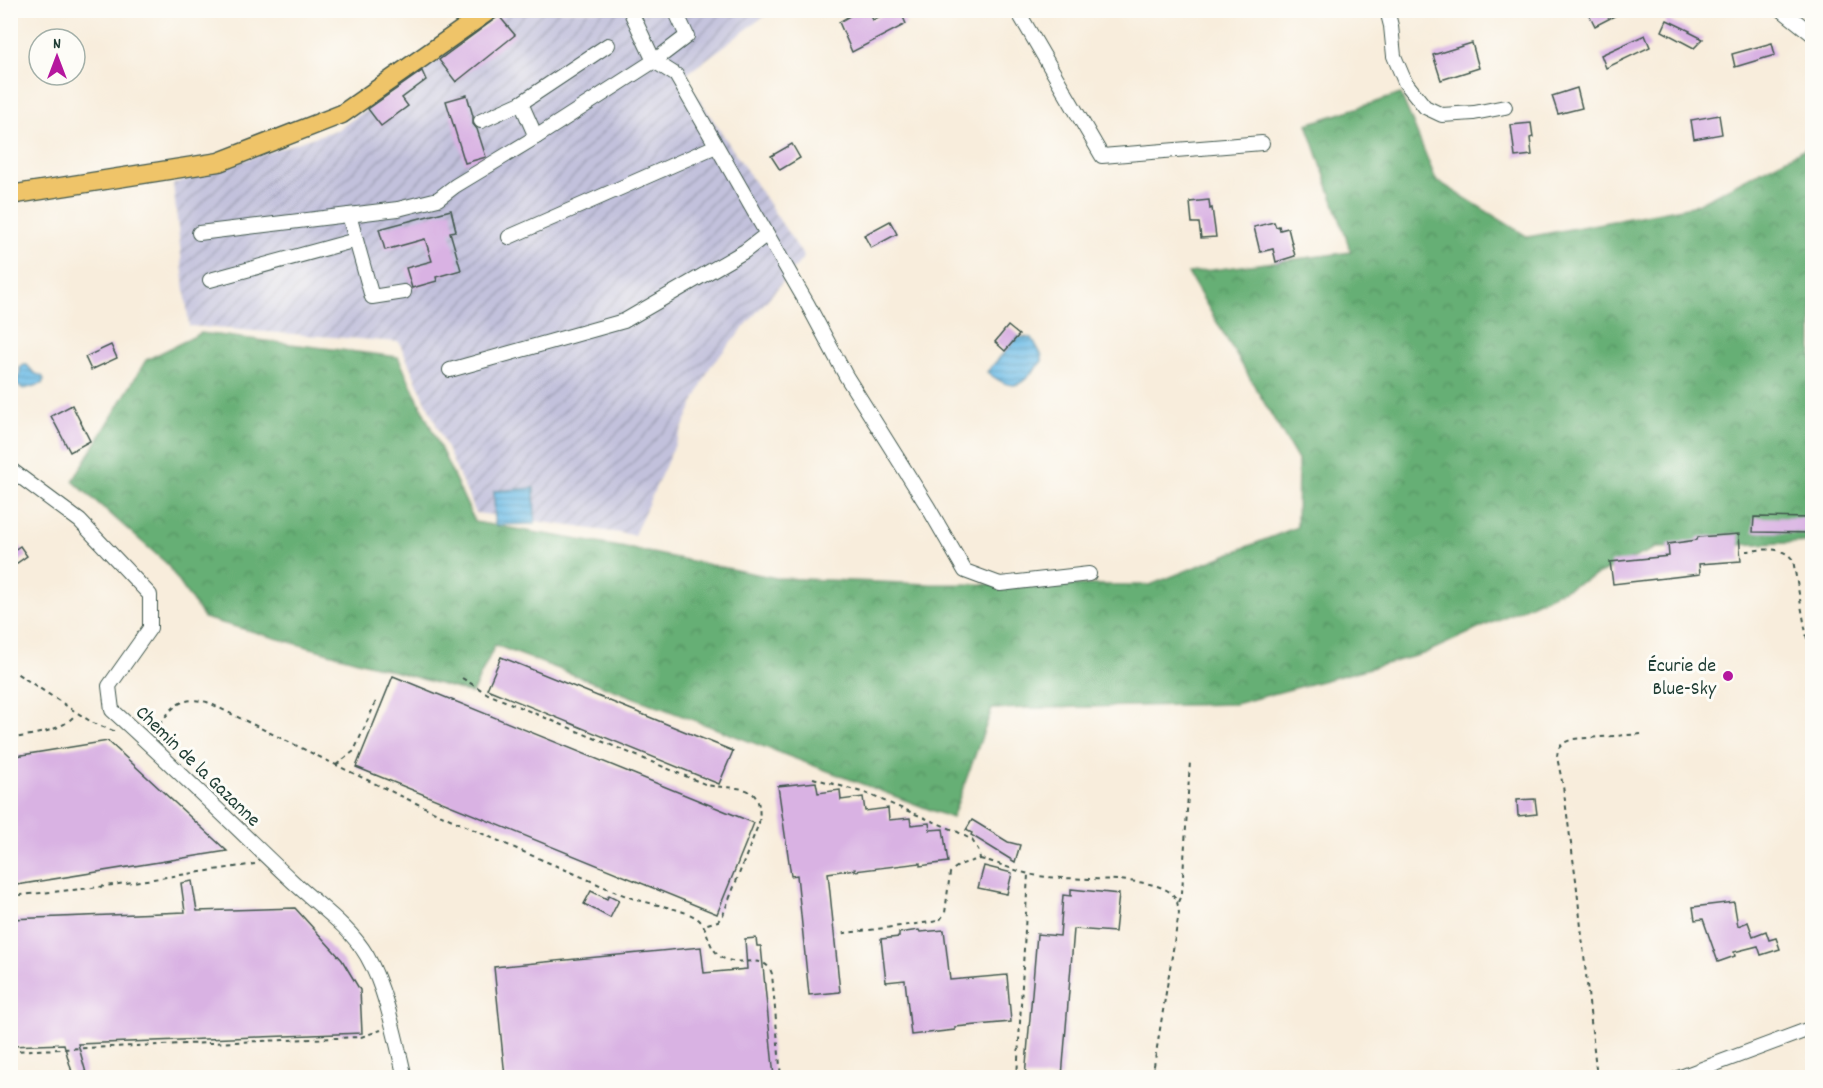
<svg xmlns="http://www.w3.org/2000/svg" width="1823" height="1088" font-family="Dekko,sans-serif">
<defs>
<pattern id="industrial-furrows" width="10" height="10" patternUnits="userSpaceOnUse" patternTransform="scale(1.5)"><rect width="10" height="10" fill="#c2c1dc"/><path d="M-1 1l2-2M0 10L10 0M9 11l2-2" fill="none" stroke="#9d9eb3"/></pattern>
<pattern id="forest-crowns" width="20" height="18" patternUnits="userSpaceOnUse" patternTransform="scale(1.5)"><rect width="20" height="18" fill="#66af75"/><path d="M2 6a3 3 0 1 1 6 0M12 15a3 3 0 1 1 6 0" fill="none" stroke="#539061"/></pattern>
<pattern id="water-rules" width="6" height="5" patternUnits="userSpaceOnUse" patternTransform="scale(1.5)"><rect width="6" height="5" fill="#6cbbe6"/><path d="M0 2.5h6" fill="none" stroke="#5899bb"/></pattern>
</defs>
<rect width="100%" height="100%" fill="#fdfcf7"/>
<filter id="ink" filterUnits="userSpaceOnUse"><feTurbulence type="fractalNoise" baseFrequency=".0167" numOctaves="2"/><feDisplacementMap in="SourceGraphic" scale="12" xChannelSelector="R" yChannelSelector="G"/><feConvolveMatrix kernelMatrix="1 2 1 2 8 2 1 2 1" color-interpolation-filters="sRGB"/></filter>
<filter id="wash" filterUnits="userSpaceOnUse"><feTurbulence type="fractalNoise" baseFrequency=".008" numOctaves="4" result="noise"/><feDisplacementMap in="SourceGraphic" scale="24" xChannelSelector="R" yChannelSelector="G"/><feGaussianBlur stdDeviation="1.35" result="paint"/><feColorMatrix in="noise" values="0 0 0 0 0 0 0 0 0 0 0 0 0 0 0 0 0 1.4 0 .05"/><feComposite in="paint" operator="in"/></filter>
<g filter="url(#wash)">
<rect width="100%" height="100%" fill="#f8eddc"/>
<polygon fill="url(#industrial-furrows)" points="508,11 771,11 684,76 804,257 710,367 634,535 476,513 399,342 189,326 173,184 339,129"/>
<polygon fill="url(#forest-crowns)" stroke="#427654" stroke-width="1.5" points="1401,94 1436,180 1528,237 1693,206 1812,145 1812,542 1656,548 1423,654 1235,704 992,709 952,818 495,645 472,693 204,618 166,563 73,481 146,360 201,333 398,357 475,522 632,549 776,578 929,584 1150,585 1297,527 1298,460 1188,273 1351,252 1307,124"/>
<g fill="url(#water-rules)" stroke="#467c8d" stroke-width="1.5">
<path d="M1018,337L1032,338L1042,356V361C1021,385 1016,395 987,372Z"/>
<polygon points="24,365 27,365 34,373 42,376 44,379 42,384 24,389 18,386 17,381 20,374 20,368"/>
<polygon points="534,488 535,524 495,525 494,491"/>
</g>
<g id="blocks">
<g fill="#d9b2e3">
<polygon points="860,10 868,10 873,20 892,10 900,10 906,24 852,52 839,22"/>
<polygon points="1587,10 1626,10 1595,26"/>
<polygon points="499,16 515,35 456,82 439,60"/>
<polygon points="1667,20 1690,31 1689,32 1703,39 1694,48 1662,31"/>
<polygon points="1645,35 1650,47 1606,68 1601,55"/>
<polygon points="1472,43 1479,68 1441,80 1433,55"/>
<polygon points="1772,43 1775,55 1735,67 1732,54"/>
<polygon points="422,71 426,80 402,98 408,106 381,126 368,109"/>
<polygon points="1577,88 1582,108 1558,114 1552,96"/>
<polygon points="467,95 473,116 473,124 477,129 486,157 465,163 446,101"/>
<polygon points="1719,115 1722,134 1694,139 1691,120"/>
<polygon points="1531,123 1533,137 1530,138 1532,155 1515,157 1511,125"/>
<polygon points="792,144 800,158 780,170 771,156"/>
<polygon points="1209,200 1210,209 1212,208 1216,237 1201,238 1199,223 1192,223 1190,202"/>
<polygon points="451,210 456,231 450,232 461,270 436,277 437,281 412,288 406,268 432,261 425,239 385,250 379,229"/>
<polygon points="890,221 897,234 871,248 864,235"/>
<polygon points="1274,222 1276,227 1279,226 1280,230 1288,228 1295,256 1276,262 1273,249 1260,252 1254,227"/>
<polygon points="1008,326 1019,335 1005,351 995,342"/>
<polygon points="111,345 117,358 91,370 85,357"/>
<polygon points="72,405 90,441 70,452 51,416"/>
<polygon points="1754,517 1812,518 1812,533 1753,532"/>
<polygon points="1739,534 1741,561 1699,564 1700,574 1613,584 1610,562 1669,556 1668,544 1697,540 1698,537"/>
<polygon points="20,546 27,556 10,568 10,553"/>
<polygon points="501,657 733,751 719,784 487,689"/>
<polygon points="393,676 754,823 717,914 356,767"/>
<polygon points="108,741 227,851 10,886 10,757"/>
<polygon points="816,782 818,793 840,790 841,800 863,797 865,811 888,808 889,820 910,818 911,825 929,823 930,830 943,829 948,862 920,866 920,863 855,871 855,869 828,873 840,992 809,995 797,875 791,876 778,786"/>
<polygon points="1535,799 1537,814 1518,816 1517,800"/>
<polygon points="972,820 1008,842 1020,845 1015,862 971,835 972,833 966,830"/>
<polygon points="984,866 1012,873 1007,894 978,888"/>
<polygon points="192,881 197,911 295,908 342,960 360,990 362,1033 78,1044 86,1073 73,1076 64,1044 10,1046 10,919 185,912 181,883"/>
<polygon points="1071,889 1119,894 1115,932 1074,929 1062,1077 1025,1077 1037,934 1060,936 1063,895 1071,896"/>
<polygon points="591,891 607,899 609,895 619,900 610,918 584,904"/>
<polygon points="1734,902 1738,926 1748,922 1753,936 1766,931 1769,940 1776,938 1780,949 1761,955 1758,946 1734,952 1735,956 1718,962 1703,919 1695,920 1693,907"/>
<polygon points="919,930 920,932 944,930 950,980 1007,975 1011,1022 955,1027 955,1030 911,1035 905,980 886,982 881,939 899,937 899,933"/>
<polygon points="756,938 757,946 761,946 774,1077 505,1077 494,967 701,947 704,973 747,969 745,939"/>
</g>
</g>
</g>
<g filter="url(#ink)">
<use href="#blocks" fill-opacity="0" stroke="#40574d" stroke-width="1.5"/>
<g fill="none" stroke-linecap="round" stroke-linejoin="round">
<g stroke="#40574d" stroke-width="16">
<g id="minor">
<polyline points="1017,10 1102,156 1262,143"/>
<polyline points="1387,10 1391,26 1394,56 1405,82 1425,107 1442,115 1474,113 1505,107"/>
<polyline points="1782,10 1812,34"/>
<polyline points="481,121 521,103"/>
<polyline points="536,137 521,103 608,45"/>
<polyline points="349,215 372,297 404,292"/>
<polyline points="199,233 398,209 438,199 455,186 536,137 654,61 630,10"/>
<polyline points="767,234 808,305 846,376 928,507 965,571 1000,584 1089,574"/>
<polyline points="509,237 716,146"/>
<polyline points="210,280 356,240"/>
<polyline points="450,370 624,321 745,251 767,234 676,75 654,61 687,36 675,10"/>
<path d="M10,469L80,521L150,595V628L109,686L112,710C173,765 231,823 290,879C316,904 349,925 367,956C386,989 396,1040 405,1078"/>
<polyline points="1678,1078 1812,1028"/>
</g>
</g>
<g stroke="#40574d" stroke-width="21">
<polyline id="major" points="10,195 219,162 342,114 490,10"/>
</g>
<g stroke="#40574d" stroke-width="2" stroke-dasharray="4.5 4.5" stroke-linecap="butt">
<path d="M1746,551C1763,550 1782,545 1793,560L1812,667"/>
<polyline points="10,669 93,723 116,732"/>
<path d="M462,678L488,694L707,785C735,791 764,779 759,823L723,915L718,921L704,925"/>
<path d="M154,731C172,710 176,695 207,702C326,760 444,819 566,870C590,880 613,892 638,900C652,904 687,910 698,919C708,927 707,942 715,951C732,974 764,948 772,974L781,1078"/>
<path d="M10,739C33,734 61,732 76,714"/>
<polyline points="336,765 354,751 377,699"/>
<path d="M813,778L865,793L956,831L972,840L979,851L980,859C968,862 957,864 950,873L945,913L939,921L838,934"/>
<path d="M980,859C997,862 1012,870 1029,874C1062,883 1147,873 1171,893C1177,898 1178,905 1179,913L1152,1078"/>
<polyline points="10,896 92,888 255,864"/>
<polyline points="1178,902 1182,893 1190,761"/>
<polyline points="10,1051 361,1037 381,1030"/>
<polyline points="455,1077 465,1078"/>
<polyline points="1017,1078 1028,874"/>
<polyline points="1597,1078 1576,880 1563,786 1557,757 1558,749 1563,743 1573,739 1642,734"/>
</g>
<use href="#minor" stroke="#fff" stroke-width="14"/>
<use href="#major" stroke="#efc469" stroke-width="18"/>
</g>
</g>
<circle fill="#b5179e" stroke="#fdfcf7" stroke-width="2" cx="1728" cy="676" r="6"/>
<g text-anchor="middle" stroke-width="6" stroke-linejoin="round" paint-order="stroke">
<g font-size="20" fill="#1f3d34" stroke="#fdfcf7" text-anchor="end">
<text x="1716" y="671">Écurie de<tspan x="1716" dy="23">Blue-Sky</tspan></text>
</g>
<g font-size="20" fill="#1f3d34" stroke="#fdfcf7">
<text transform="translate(199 765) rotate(44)" y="7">Chemin de la Gazanne</text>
</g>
</g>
<rect width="1823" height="1088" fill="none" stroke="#fdfcf7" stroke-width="36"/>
<g transform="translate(57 57)"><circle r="28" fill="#fdfcf7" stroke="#a4b0a9" stroke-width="1.5"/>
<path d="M0-4.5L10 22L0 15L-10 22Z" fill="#b5179e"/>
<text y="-9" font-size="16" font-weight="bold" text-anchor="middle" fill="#1f3d34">N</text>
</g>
</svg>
